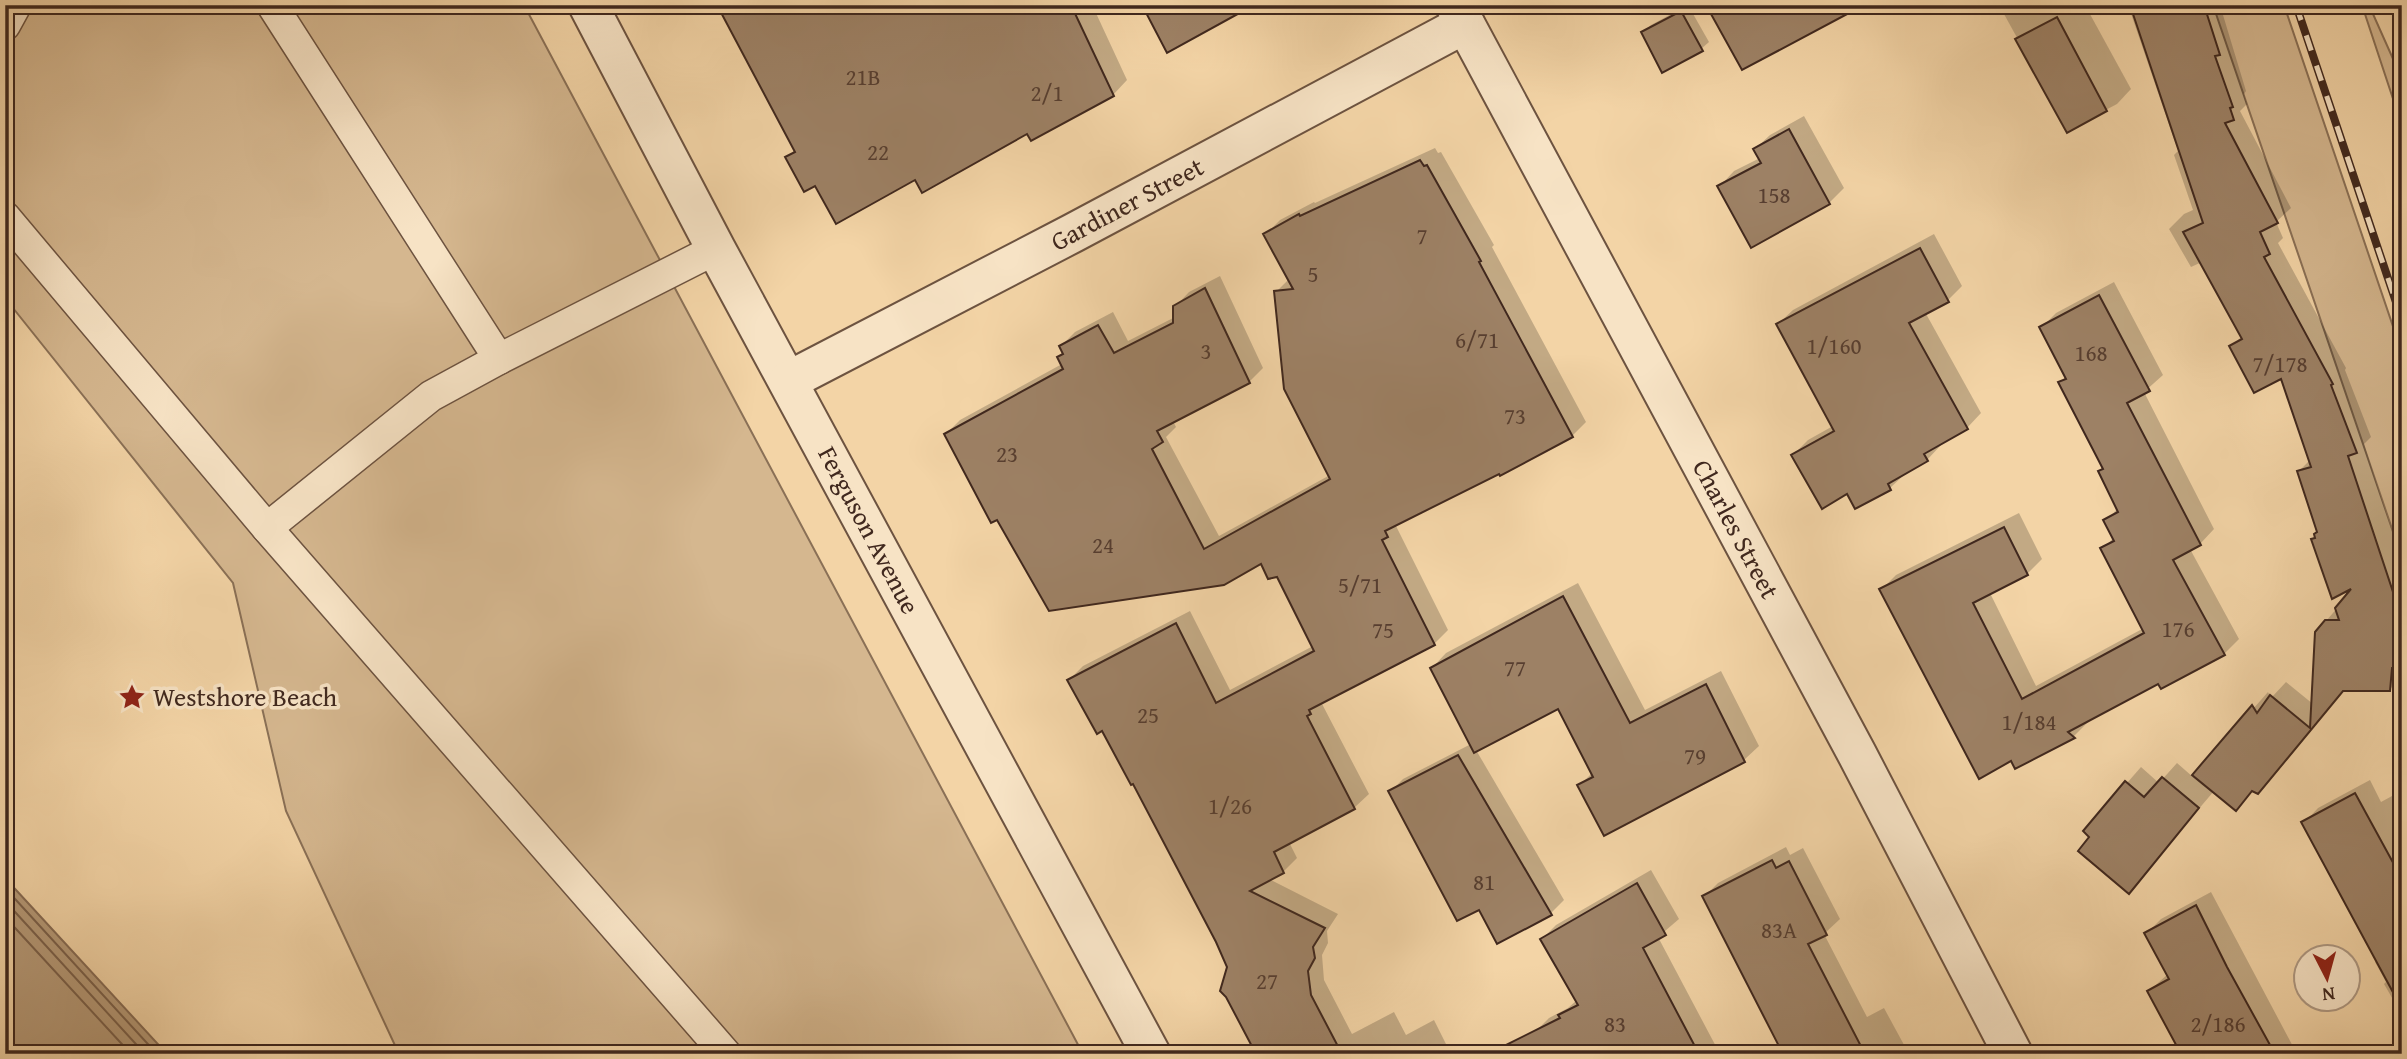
<svg xmlns="http://www.w3.org/2000/svg" width="2407" height="1059" font-family="'Gentium Book Plus',serif">
<rect width="100%" height="100%" fill="#f3d4a6"/>
<filter id="stains"><feTurbulence type="fractalNoise" baseFrequency=".00286" numOctaves="4"/><feColorMatrix values="0 0 0 0 .2 0 0 0 0 .09 0 0 0 0 .02 0 0 0 .5 -.17"/></filter>
<radialGradient id="worn" r=".72"><stop offset=".6" stop-color="#630" stop-opacity="0"/><stop offset="1" stop-color="#630" stop-opacity=".3"/></radialGradient>
<g fill="#d5b78f" stroke="#8a7056" stroke-width="2">
<polygon points="5,5 524,5 1083,1054 399,1054 286,811 233,583 5,298"/>
<polygon points="2213,5 2284,5 2402,353 2402,558"/>
<polygon points="2362,5 2369,5 2402,79 2402,126"/>
</g>
<polygon fill="#b69a78" stroke="#876c54" stroke-width="2" points="5,878 167,1054 5,1054"/>
<g fill="#0003">
<polygon points="728,5 1106,5 1095,11 1127,80 1113,95 916,177 816,184 787,158 796,149"/>
<polygon points="1688,5 1709,42 1701,49 1643,32 1651,25"/>
<polygon points="1999,5 2085,5 2131,89 2117,104 2068,130"/>
<polygon points="2128,5 2220,5 2246,91 2244,94 2247,104 2240,111 2291,208 2276,222 2283,238 2278,243 2346,368 2345,370 2371,437 2364,444 2402,562 2402,677 2389,690 2345,689 2272,778 2258,792 2254,790 2236,809 2214,791 2129,891 2085,831 2141,767 2159,783 2177,763 2193,777 2268,692 2271,698 2286,682 2313,704 2326,621 2358,584 2313,539 2319,531 2299,471 2310,460 2282,376 2231,347 2242,336 2202,262 2191,267 2169,229 2184,214 2193,210 2174,155 2178,151"/>
<polygon points="1804,116 1844,188 1829,203 1720,186 1734,171 1760,158 1755,149 1770,135"/>
<polygon points="1435,148 1438,153 1441,152 1494,245 1492,247 1586,422 1572,436 1400,522 1396,526 1448,630 1434,644 1321,702 1369,794 1354,808 1289,842 1297,858 1283,872 1269,879 1338,914 1327,931 1328,943 1322,955 1324,980 1352,1034 1394,1012 1406,1035 1434,1020 1451,1054 1272,1054 1134,781 1103,728 1069,680 1083,666 1190,611 1230,690 1313,646 1278,575 1262,562 998,517 946,434 960,420 1062,364 1059,357 1064,352 1061,346 1075,332 1113,312 1128,341 1175,317 1175,307 1189,292 1220,276 1263,368 1249,382 1173,421 1176,427 1166,437 1219,536 1330,475 1276,292 1289,279 1266,234 1280,220 1314,202 1315,203"/>
<polygon points="1934,234 1962,286 1948,300 1925,312 1981,413 1967,428 1940,443 1941,445 1927,460 1905,474 1890,488 1856,507 1848,492 1793,455 1808,440 1833,426 1778,324 1793,310"/>
<polygon points="2114,282 2163,375 2144,392 2214,529 2200,544 2190,549 2239,639 2224,654 2158,681 2086,720 2088,722 2074,736 2016,767 1881,590 1896,575 2019,513 2042,559 2027,574 1990,593 2036,686 2144,628 2103,549 2114,537 2106,521 2118,508 2100,472 2104,467 2060,382 2067,376 2042,327 2056,313"/>
<polygon points="1578,583 1645,710 1721,671 1759,746 1744,760 1605,834 1579,786 1593,772 1559,707 1476,750 1564,900 1551,913 1480,908 1390,792 1403,779 1471,744 1432,668 1446,653"/>
<polygon points="2370,780 2381,802 2392,796 2402,814 2402,1015 2384,984 2386,982 2375,962 2377,960 2304,823 2318,808"/>
<polygon points="1786,847 1790,855 1803,848 1840,919 1824,934 1867,1017 1884,1008 1909,1054 1785,1054 1704,897 1718,883"/>
<polygon points="1651,870 1679,919 1658,937 1720,1054 1500,1054 1535,1032 1549,1018 1568,1008 1577,1000 1542,939 1556,925"/>
<polygon points="2211,892 2297,1054 2211,1054 2149,991 2168,974 2146,934 2161,919"/>
</g>
<g fill="none" stroke-linecap="round" stroke-linejoin="round">
<g stroke="#7b614b" stroke-width="2">
<polyline points="5,888 157,1054"/>
<polyline points="5,901 145,1054"/>
<polyline points="5,917 131,1054"/>
</g>
</g>
<g fill="#9d8165" stroke="#40281e" stroke-width="2">
<polygon points="717,5 1071,5 1114,96 1031,141 1027,134 922,193 915,180 836,224 815,186 804,192 785,157 795,152"/>
<polygon points="1142,5 1254,5 1167,53"/>
<polygon points="1706,5 1864,5 1742,70"/>
<polygon points="2130,5 2204,5 2220,55 2215,56 2233,107 2230,108 2234,120 2225,123 2278,223 2260,232 2270,254 2264,257 2333,384 2331,385 2357,453 2348,456 2393,592 2393,622 2402,622 2402,669 2392,668 2390,691 2343,691 2258,794 2252,791 2236,811 2192,775 2252,705 2257,713 2270,695 2310,728 2315,632 2325,620 2339,620 2335,608 2351,589 2332,599 2311,539 2315,538 2314,534 2317,532 2297,471 2311,467 2281,379 2254,393 2229,346 2242,339 2183,232 2203,223"/>
<polygon points="1681,11 1703,51 1662,73 1641,32"/>
<polygon points="2057,17 2107,111 2067,133 2015,39"/>
<polygon points="1789,129 1830,204 1751,248 1717,186 1761,163 1753,149"/>
<polygon points="1420,160 1424,166 1427,165 1481,261 1479,262 1573,437 1500,476 1499,474 1385,531 1388,537 1382,540 1435,645 1309,710 1311,714 1307,716 1355,809 1274,852 1284,873 1250,891 1325,928 1313,947 1315,958 1308,971 1311,995 1342,1054 1256,1054 1226,997 1220,991 1227,967 1216,942 1133,784 1131,785 1102,731 1097,734 1067,680 1176,623 1216,703 1314,651 1277,577 1268,579 1261,564 1224,585 1049,611 997,520 991,523 944,434 1063,369 1057,357 1063,354 1059,346 1098,325 1114,353 1173,323 1173,306 1205,288 1250,383 1157,431 1163,442 1152,449 1204,549 1330,479 1284,389 1274,291 1293,289 1263,234 1299,214 1300,216"/>
<polygon points="1920,248 1949,302 1909,323 1968,429 1924,454 1928,461 1888,484 1891,490 1855,509 1847,494 1822,509 1791,455 1834,431 1776,324"/>
<polygon points="2099,295 2150,391 2127,403 2201,545 2173,560 2225,655 2161,689 2158,684 2068,732 2075,738 2015,769 2011,761 1979,779 1879,589 2004,527 2028,575 1973,603 2022,699 2144,633 2100,548 2114,541 2103,520 2118,512 2098,471 2103,469 2058,382 2066,379 2039,327"/>
<polygon points="1563,596 1630,723 1706,684 1745,762 1604,836 1577,785 1593,777 1558,709 1474,753 1430,668"/>
<polygon points="1458,755 1552,915 1497,944 1479,910 1457,921 1388,791"/>
<polygon points="2162,777 2199,808 2129,894 2078,851 2089,837 2083,831 2125,781 2144,797"/>
<polygon points="2355,793 2402,879 2402,1009 2301,822"/>
<polygon points="1772,860 1776,868 1789,861 1827,935 1808,944 1865,1054 1783,1054 1702,896"/>
<polygon points="1637,883 1666,935 1643,948 1699,1054 1488,1054 1560,1018 1558,1015 1578,1005 1540,939"/>
<polygon points="2196,905 2227,967 2275,1054 2181,1054 2147,991 2169,979 2144,933"/>
</g>
<g fill="none" stroke-linecap="round" stroke-linejoin="round">
<g stroke="#6d5340" stroke-width="33">
<g id="service">
<polyline points="272,5 499,359 716,249"/>
<polyline points="5,25 16,5"/>
<polyline points="5,217 267,528 726,1054"/>
<polyline points="267,528 431,396 499,359"/>
</g>
</g>
<g stroke="#6d5340" stroke-width="42">
<g id="minor">
<polyline points="588,5 716,249 1151,1054"/>
<polyline points="1455,5 1857,754 2013,1054"/>
<polyline points="788,381 1073,233 1465,24"/>
</g>
</g>
<use href="#service" stroke="#f7e3c5" stroke-width="30"/>
<use href="#minor" stroke="#f7e3c5" stroke-width="38"/>
<g stroke="#40281e" stroke-width="8">
<polyline id="rail" points="2296,5 2402,320"/>
</g>
<use href="#rail" stroke="#f7e3c5" stroke-width="5" stroke-dasharray="16" stroke-linecap="butt"/>
</g>
<defs>
<g id="sight-bare" transform="scale(2.1)"><path d="M0-6L1.8-2.2L6-1.7L2.9 1.2L3.7 5.4L0 3.3L-3.7 5.4L-2.9 1.2L-6-1.7L-1.8-2.2Z" fill="#8f2418" stroke="#f7e3c5" stroke-width="2.5" paint-order="stroke"/></g>
</defs>
<g fill-rule="evenodd">
<use href="#sight-bare" x="132" y="697"/>
</g>
<g text-anchor="middle" stroke-width="7" stroke-linejoin="round" paint-order="stroke">
<g font-size="23" fill="#573e30">
<text x="863" y="85">21B</text>
<text x="1047" y="101">2/1</text>
<text x="878" y="160">22</text>
<text x="1774" y="203">158</text>
<text x="1422" y="244">7</text>
<text x="1313" y="282">5</text>
<text x="1477" y="348">6/71</text>
<text x="1834" y="354">1/160</text>
<text x="1206" y="359">3</text>
<text x="2091" y="361">168</text>
<text x="2280" y="372">7/178</text>
<text x="1515" y="424">73</text>
<text x="1007" y="462">23</text>
<text x="1103" y="553">24</text>
<text x="1360" y="593">5/71</text>
<text x="2178" y="637">176</text>
<text x="1383" y="638">75</text>
<text x="1515" y="676">77</text>
<text x="1148" y="723">25</text>
<text x="2029" y="730">1/184</text>
<text x="1695" y="764">79</text>
<text x="1230" y="814">1/26</text>
<text x="1484" y="890">81</text>
<text x="1779" y="938">83A</text>
<text x="1267" y="989">27</text>
<text x="1615" y="1032">83</text>
<text x="2218" y="1032">2/186</text>
</g>
<g font-size="26" fill="#40281e" stroke="#f7e3c5">
<text transform="translate(1127 204) rotate(-28)" y="9">Gardiner Street</text>
<text transform="translate(1736 529) rotate(62)" y="9">Charles Street</text>
<text transform="translate(869 530) rotate(62)" y="9">Ferguson Avenue</text>
</g>
<g font-size="26" fill="#40281e" stroke="#f7e3c5" text-anchor="start">
<text x="153" y="706">Westshore Beach</text>
</g>
</g>
<rect width="2407" height="1059" fill="none" stroke="#f3d4a6" stroke-width="28"/>
<rect x="7" y="7" width="2393" height="1045" fill="none" stroke="#40281e" stroke-width="3.5"/>
<rect x="14" y="14" width="2379" height="1031" fill="none" stroke="#40281e" stroke-width="2"/>
<g transform="translate(2327 978) rotate(174)"><circle r="33" fill="#f7e3c5" stroke="#ae9882" stroke-width="2"/>
<path d="M0-5L12 26L0 18L-12 26Z" fill="#8f2418"/>
<text y="-10" font-size="19" font-weight="bold" text-anchor="middle" fill="#40281e">N</text>
</g>
<rect width="100%" height="100%" filter="url(#stains)"/>
<rect width="100%" height="100%" fill="url(#worn)"/>
</svg>
